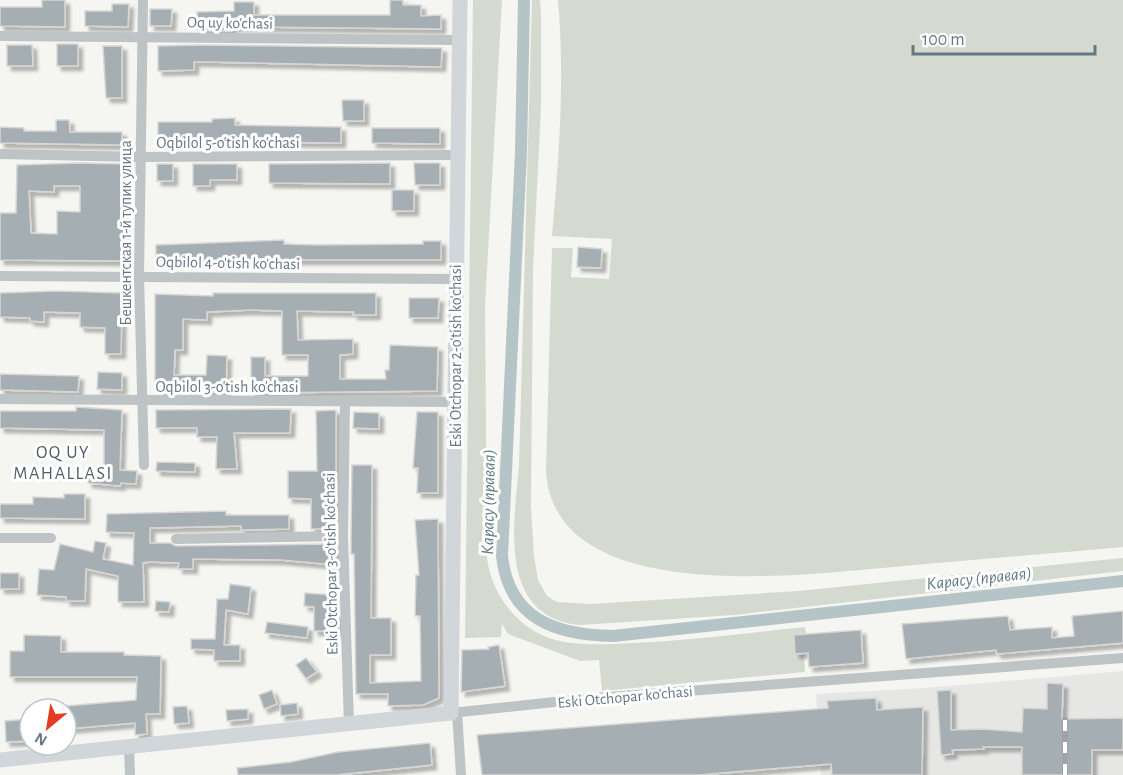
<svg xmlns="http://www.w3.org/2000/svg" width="1123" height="775" font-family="'Alegreya Sans',sans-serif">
<defs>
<filter id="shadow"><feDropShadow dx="4.5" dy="4.5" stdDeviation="1.5" flood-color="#0004"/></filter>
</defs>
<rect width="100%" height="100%" fill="#f5f5f1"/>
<polygon fill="#e6e7e5" points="1123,671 1123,775 821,775 816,694 925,688"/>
<g fill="#d5dad0">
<path d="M473,0H502L485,306L487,558C491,592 515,626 549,638C576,647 607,644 635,643C692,640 749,633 805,627L806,634L794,636L795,654L804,653L805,672L602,691L599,660L580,661L508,634L502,624L501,637L465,638Z"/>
<path d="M532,0H540L541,14V106L533,270L531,507L534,556L538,580L547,596L557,602L591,604L798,591L1123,558V571L734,615L580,625C497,617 514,523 519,466Z"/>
<path d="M558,0H1123V547C1054,553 984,559 915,565C823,572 556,614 546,472L552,248H573L571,277L609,279L612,239L552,236C559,157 565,80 558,0Z"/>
</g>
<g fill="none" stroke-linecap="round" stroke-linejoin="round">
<path stroke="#b5c4c6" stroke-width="12" d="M524,0L521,152L502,556C509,620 557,635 613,636L1123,581"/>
</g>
<g fill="#a5afb3" stroke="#d7d6d4" stroke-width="1.5" fill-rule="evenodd" filter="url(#shadow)">
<polygon points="42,0 65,0 65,27 0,26 0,7 42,7"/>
<polygon points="390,0 403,0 403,5 421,5 421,16 441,15 441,29 254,27 231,27 231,31 198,30 197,12 234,11 234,2 254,2 254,15 390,15"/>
<polygon points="112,4 129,4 128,27 85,26 85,11 112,11"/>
<polygon points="150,9 172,9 171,26 150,26"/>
<rect x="57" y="44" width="21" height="22"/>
<polygon points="7,45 32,45 33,66 7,66"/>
<polygon points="198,45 442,48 441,67 207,62 194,62 194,70 158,71 158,46"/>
<polygon points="103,46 122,46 122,98 106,98"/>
<polygon points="342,100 364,100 364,121 343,121"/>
<polygon points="235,118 235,125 341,127 341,143 158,141 158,122 212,122 212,119"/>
<polygon points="56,120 69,120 70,132 122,132 122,145 0,143 0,127 24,128 24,131 56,131"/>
<polygon points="372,128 440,128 440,144 372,143"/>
<path d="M80,163L122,164L125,261L0,260V213H16L17,165ZM54,186H80V212L57,211V234L31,233L29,191L54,192Z"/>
<polygon points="390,163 390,184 269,183 269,164"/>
<polygon points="414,163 440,163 440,185 415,185"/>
<rect x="157" y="164" width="16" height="17"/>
<polygon points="193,164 237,164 237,180 210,180 210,186 193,186"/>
<rect x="392" y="190" width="22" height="21"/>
<polygon points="284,240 284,244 317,245 423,244 423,241 441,241 441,260 156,260 156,245"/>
<polygon points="578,247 602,249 601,268 577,267"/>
<polygon points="56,291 122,293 121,354 105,354 105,328 80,327 80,313 44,312 44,322 30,321 30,318 0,317 0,293"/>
<polygon points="213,293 376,293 376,315 353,315 354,312 297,311 298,340 353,339 353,354 340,355 340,379 386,379 385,370 389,370 390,345 438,347 437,391 251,393 251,357 265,357 265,376 308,376 308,355 282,355 282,311 250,310 207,312 207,320 183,319 183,350 175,350 174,375 206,375 207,355 227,356 226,392 155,391 155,294 213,296"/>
<polygon points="409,298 439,298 438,318 409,318"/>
<polygon points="98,372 122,373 122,390 97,389"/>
<polygon points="0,374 79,376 78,392 0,390"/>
<polygon points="76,407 122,410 120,470 137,471 136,484 121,483 120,486 88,483 89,469 104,471 104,430 0,428 0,411 76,411"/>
<polygon points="291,409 290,433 234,433 237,469 216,469 217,437 197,437 197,428 156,428 156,410"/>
<polygon points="336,410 336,529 311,529 311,499 288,498 288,471 317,471 316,411"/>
<polygon points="354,412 379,413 379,429 353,428"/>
<polygon points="417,412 438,412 438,493 417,493 418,468 413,468"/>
<polygon points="157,462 195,463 195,472 156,471"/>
<polygon points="352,465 372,465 371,618 391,618 391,655 370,655 370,683 421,681 420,616 415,616 416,575 419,575 415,520 438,519 439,698 423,705 388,706 388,694 356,694 354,554 351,554 351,536"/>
<polygon points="64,494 85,494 85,519 0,518 0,504 33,504 33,497 64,498"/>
<polygon points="226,511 226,515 289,515 289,529 241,530 241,526 150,528 150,543 170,543 176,546 336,544 335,565 281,560 193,559 193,569 178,569 179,563 150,562 143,563 144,602 118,602 118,576 86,569 85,601 66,601 66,597 37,595 39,569 54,570 60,544 93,552 95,541 106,543 103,559 133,565 134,533 106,532 107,514"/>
<rect x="0" y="573" width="19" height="16"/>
<polygon points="230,584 251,587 248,614 226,610 224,645 240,645 240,661 214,661 214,650 191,649 191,639 215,639 217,599 228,599"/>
<polygon points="305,593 334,595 333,614 338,614 339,631 314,631 314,607 304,606"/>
<polygon points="156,601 170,602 169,612 155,611"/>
<polygon points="1123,611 1123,643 997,654 996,650 906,659 902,624 1008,616 1010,630 1052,627 1052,638 1074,636 1072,616"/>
<polygon points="267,622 308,627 307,638 265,633"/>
<polygon points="861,630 863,663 809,667 808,653 795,654 794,635"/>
<polygon points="24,635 61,636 61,652 124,652 124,655 161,656 160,714 146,714 147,734 135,735 135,723 66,729 66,706 136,700 137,677 10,677 10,651 24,651"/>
<polygon points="499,645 505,686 461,692 462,650 489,649 488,647"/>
<polygon points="306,658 317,672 306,679 296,665"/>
<polygon points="1047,683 1063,684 1062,719 1123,718 1123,750 1092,750 1092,775 1022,775 1022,747 983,747 984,749 952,750 953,754 941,755 937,691 951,690 951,730 982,729 1022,732 1023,708 1047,709"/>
<polygon points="272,690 277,704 264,709 259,695"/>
<polygon points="876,698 877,710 923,707 922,775 832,775 831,764 698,775 482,775 477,735 828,708 827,701"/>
<polygon points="297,703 298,714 281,716 280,705"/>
<polygon points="187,706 189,723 174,724 173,707"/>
<polygon points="248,709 248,719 227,721 226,710"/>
<polygon points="30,719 30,741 6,742 5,721"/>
<polygon points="430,743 432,765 336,775 238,775 237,768 291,762 338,752"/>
</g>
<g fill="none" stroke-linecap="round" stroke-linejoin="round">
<g stroke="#bec3c6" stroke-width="10">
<polyline points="143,0 139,276 144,465"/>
<polyline points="0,36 459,40"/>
<polyline points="0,154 140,157 456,155"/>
<polyline points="0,276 455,279"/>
<polyline points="0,399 455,402"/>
<polyline points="345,402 343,536 349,725"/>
<polyline points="0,538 51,538"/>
<polyline points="176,539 343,536"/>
<polyline points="457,712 461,775"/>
<polyline points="451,713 582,699 1123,658"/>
<polyline points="129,747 130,775"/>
</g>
<polyline stroke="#d1d6da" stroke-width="15" points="0,760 451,713 460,0"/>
<g stroke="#9da5aa" stroke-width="6">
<polyline id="rail" points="1065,775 1065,720"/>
</g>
<use href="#rail" stroke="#fff" stroke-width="4" stroke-dasharray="11" stroke-linecap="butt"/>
</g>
<g text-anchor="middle" stroke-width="6" stroke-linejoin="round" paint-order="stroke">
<g font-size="16" fill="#647883" stroke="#fff">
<text transform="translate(230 22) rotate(1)" y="6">Oq uy ko'chasi</text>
<text x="228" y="148">Oqbilol 5-o'tish ko'chasi</text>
<text transform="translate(125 233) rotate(-90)" y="6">Бешкентская 1-й тупик улица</text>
<text transform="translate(228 262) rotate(1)" y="6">Oqbilol 4-o'tish ko'chasi</text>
<text transform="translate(455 356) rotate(-90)" y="6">Eski Otchopar 2-o'tish ko'chasi</text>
<text x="227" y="392">Oqbilol 3-o'tish ko'chasi</text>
<text transform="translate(330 564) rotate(-91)" y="6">Eski Otchopar 3-o'tish ko'chasi</text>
<text transform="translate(625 696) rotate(-5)" y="6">Eski Otchopar ko'chasi</text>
</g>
<g font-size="18" letter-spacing="1.5" fill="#526068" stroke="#fff">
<text x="63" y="458">OQ UY<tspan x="63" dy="21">MAHALLASI</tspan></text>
</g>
<g font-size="18" font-style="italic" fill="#5f7b80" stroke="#fff">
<text transform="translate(488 502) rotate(-89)" y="6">Карасу (правая)</text>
<text transform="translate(979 578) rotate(-6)" y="6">Карасу (правая)</text>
</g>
</g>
<g transform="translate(48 727) rotate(210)"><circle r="28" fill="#ffffff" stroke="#c1c9cd" stroke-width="1.5"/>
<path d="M0-4.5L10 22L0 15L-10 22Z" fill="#e53c22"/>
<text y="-9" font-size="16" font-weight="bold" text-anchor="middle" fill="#647883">N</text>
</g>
<path d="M913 45v9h182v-9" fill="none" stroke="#647883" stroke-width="3"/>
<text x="922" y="45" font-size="18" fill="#647883" stroke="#ffffff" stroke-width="4.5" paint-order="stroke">100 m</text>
</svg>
